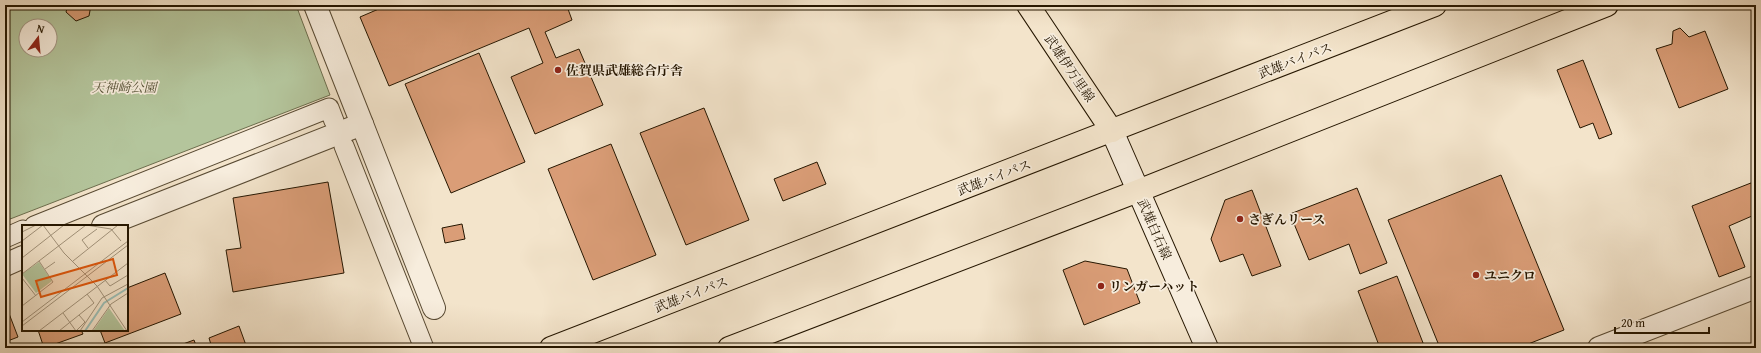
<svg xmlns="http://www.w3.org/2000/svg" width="1761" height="353" font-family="'Gentium Book Plus','Noto Serif JP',serif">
<rect width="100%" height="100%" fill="#f3e4cb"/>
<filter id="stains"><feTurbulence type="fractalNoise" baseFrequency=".005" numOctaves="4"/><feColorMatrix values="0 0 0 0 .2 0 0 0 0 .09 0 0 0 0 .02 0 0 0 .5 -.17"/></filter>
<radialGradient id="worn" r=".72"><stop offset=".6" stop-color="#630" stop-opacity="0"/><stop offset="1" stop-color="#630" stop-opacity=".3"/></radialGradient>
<path fill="#b4c59c" stroke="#6c6e4e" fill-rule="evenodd" d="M5,5H296L330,95L5,221ZM26,26H50V50H26Z"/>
<g fill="#da9d77" stroke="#251600">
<polygon points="68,5 91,5 89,16 76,21 66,12"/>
<polygon points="388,5 576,5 568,9 572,20 545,32 556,58 579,49 603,105 535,134 511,77 543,63 529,28 389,86 360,17"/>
<polygon points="1680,28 1689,37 1705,31 1728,89 1679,108 1656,49 1672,44 1673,31"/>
<polygon points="479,53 525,162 451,193 405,84"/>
<polygon points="1583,60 1612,134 1599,139 1593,123 1580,128 1557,70"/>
<polygon points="704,108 749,220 686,245 640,133"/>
<polygon points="611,144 656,255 593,280 548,169"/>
<polygon points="817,162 826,184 783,201 774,179"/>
<polygon points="1501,175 1564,330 1518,348 1440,348 1388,220"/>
<polygon points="1756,181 1756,225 1752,216 1729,226 1745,267 1719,277 1692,206"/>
<polygon points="328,182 344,273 233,292 226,250 241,248 233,198"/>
<polygon points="1357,188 1387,263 1360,274 1349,244 1309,260 1290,214"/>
<polygon points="1252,190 1281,266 1252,276 1243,254 1220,262 1211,239 1225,200"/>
<polygon points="462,224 465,239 445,243 442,228"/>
<polygon points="1085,261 1127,269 1140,303 1084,325 1063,270"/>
<polygon points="165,273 181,314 105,343 100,330 127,330 127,288"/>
<polygon points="1397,276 1425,348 1380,348 1358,291"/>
<polygon points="5,303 18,337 5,342"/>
<polygon points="239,326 247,348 212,348 209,338"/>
<polygon points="38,330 81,330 83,334 44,348"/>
<polygon points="194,340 197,348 172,348"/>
</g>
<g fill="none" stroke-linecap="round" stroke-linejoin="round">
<g stroke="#584a33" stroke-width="21">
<g id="pedestrian">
<polyline points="344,146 424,348"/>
<polyline points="34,226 329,108 334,121"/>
<polyline points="5,238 23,230"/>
</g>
</g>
<g stroke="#584a33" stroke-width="24">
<g id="minor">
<polyline points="362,124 434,308"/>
<polyline points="103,226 362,124 315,5"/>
<polyline points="5,265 23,257"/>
<polyline points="1599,348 1756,287"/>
</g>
</g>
<g stroke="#251600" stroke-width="24">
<polyline id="secondary" points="1112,131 1207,348"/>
</g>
<g stroke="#251600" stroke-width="24">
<polyline id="primary" points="1028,5 1112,131"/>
</g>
<g stroke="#251600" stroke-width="24">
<g id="trunk">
<polyline points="551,348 1435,5"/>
<polyline points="729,348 1138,191 1607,5"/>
</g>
</g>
<use href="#pedestrian" stroke="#f7eddd" stroke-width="19"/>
<use href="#minor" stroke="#f7eddd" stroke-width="22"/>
<use href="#secondary" stroke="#f7eddd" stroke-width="22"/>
<use href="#primary" stroke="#f3e4cb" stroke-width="22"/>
<use href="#trunk" stroke="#f3e4cb" stroke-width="22"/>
</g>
<g fill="#8f2418" stroke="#f7eddd" stroke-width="1.5">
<circle cx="558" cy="70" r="4"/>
<circle cx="1240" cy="219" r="4"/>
<circle cx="1476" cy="275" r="4"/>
<circle cx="1101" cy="286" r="4"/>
</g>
<g text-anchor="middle" stroke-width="3.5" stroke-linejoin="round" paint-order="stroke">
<g font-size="13" fill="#251600" stroke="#f7eddd">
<text transform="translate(1295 60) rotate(-21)" y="5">武雄バイパス</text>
<text transform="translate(1070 68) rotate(56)" y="5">武雄伊万里線</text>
<text transform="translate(994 177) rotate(-21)" y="5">武雄バイパス</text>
<text transform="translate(1155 229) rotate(66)" y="5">武雄白石線</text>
<text transform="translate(691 294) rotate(-21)" y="5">武雄バイパス</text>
</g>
<g font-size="13" font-weight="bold" fill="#251600" stroke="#f7eddd" text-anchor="start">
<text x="566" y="75">佐賀県武雄総合庁舎</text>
<text x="1248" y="224">さぎんリース</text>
<text x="1484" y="280">ユニクロ</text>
<text x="1109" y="291">リンガーハット</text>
</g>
<g font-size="13" font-style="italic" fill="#575337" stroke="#f7eddd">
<text x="124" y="92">天神崎公園</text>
</g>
</g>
<g transform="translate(22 225)">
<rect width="106" height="106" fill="#f3e4cb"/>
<path d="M17,37L30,56L14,68L0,49ZM87,83L103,106H71Z" fill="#b4c59c"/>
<path fill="none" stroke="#9bbfb7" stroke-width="2" d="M63,106L82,78L106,63"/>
<path fill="none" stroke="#a1927a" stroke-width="1" d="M21,0L42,28L75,61L105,106M64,0L89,4L99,16M0,7L14,0M0,16L21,0M66,23L60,15L75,4M0,33L42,0M51,36L96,0M23,44L33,37M0,49L64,0M0,53L14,71M83,55L88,61L106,50M0,81L31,57L17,36M41,88L54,106L63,97L57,90M0,97L106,16M0,101L106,20M17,106L106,38M37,106L72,78L65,69M58,106L80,73L106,59M70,106L89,79L106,68"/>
<path fill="#de560b" fill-opacity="0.15" stroke="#de560b" stroke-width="2" d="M91,34L95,50L19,72L14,56Z"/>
<rect width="106" height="106" fill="none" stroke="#251600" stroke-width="2"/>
</g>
<rect width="1761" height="353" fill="none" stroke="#f3e4cb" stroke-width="20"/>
<rect x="6" y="6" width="1749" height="341" fill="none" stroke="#251600" stroke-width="2"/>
<rect x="10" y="10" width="1741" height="333" fill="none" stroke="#251600"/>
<g transform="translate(38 38) rotate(16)"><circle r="19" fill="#f7eddd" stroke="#a39785"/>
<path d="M0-3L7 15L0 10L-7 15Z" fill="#8f2418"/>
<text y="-6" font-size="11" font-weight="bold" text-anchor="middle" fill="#251600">N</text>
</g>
<path d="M1615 327v6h94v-6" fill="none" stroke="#251600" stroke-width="2"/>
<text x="1621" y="327" font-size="12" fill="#251600" stroke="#f7eddd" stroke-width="3" paint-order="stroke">20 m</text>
<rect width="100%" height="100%" filter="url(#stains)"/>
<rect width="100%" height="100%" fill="url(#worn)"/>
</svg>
